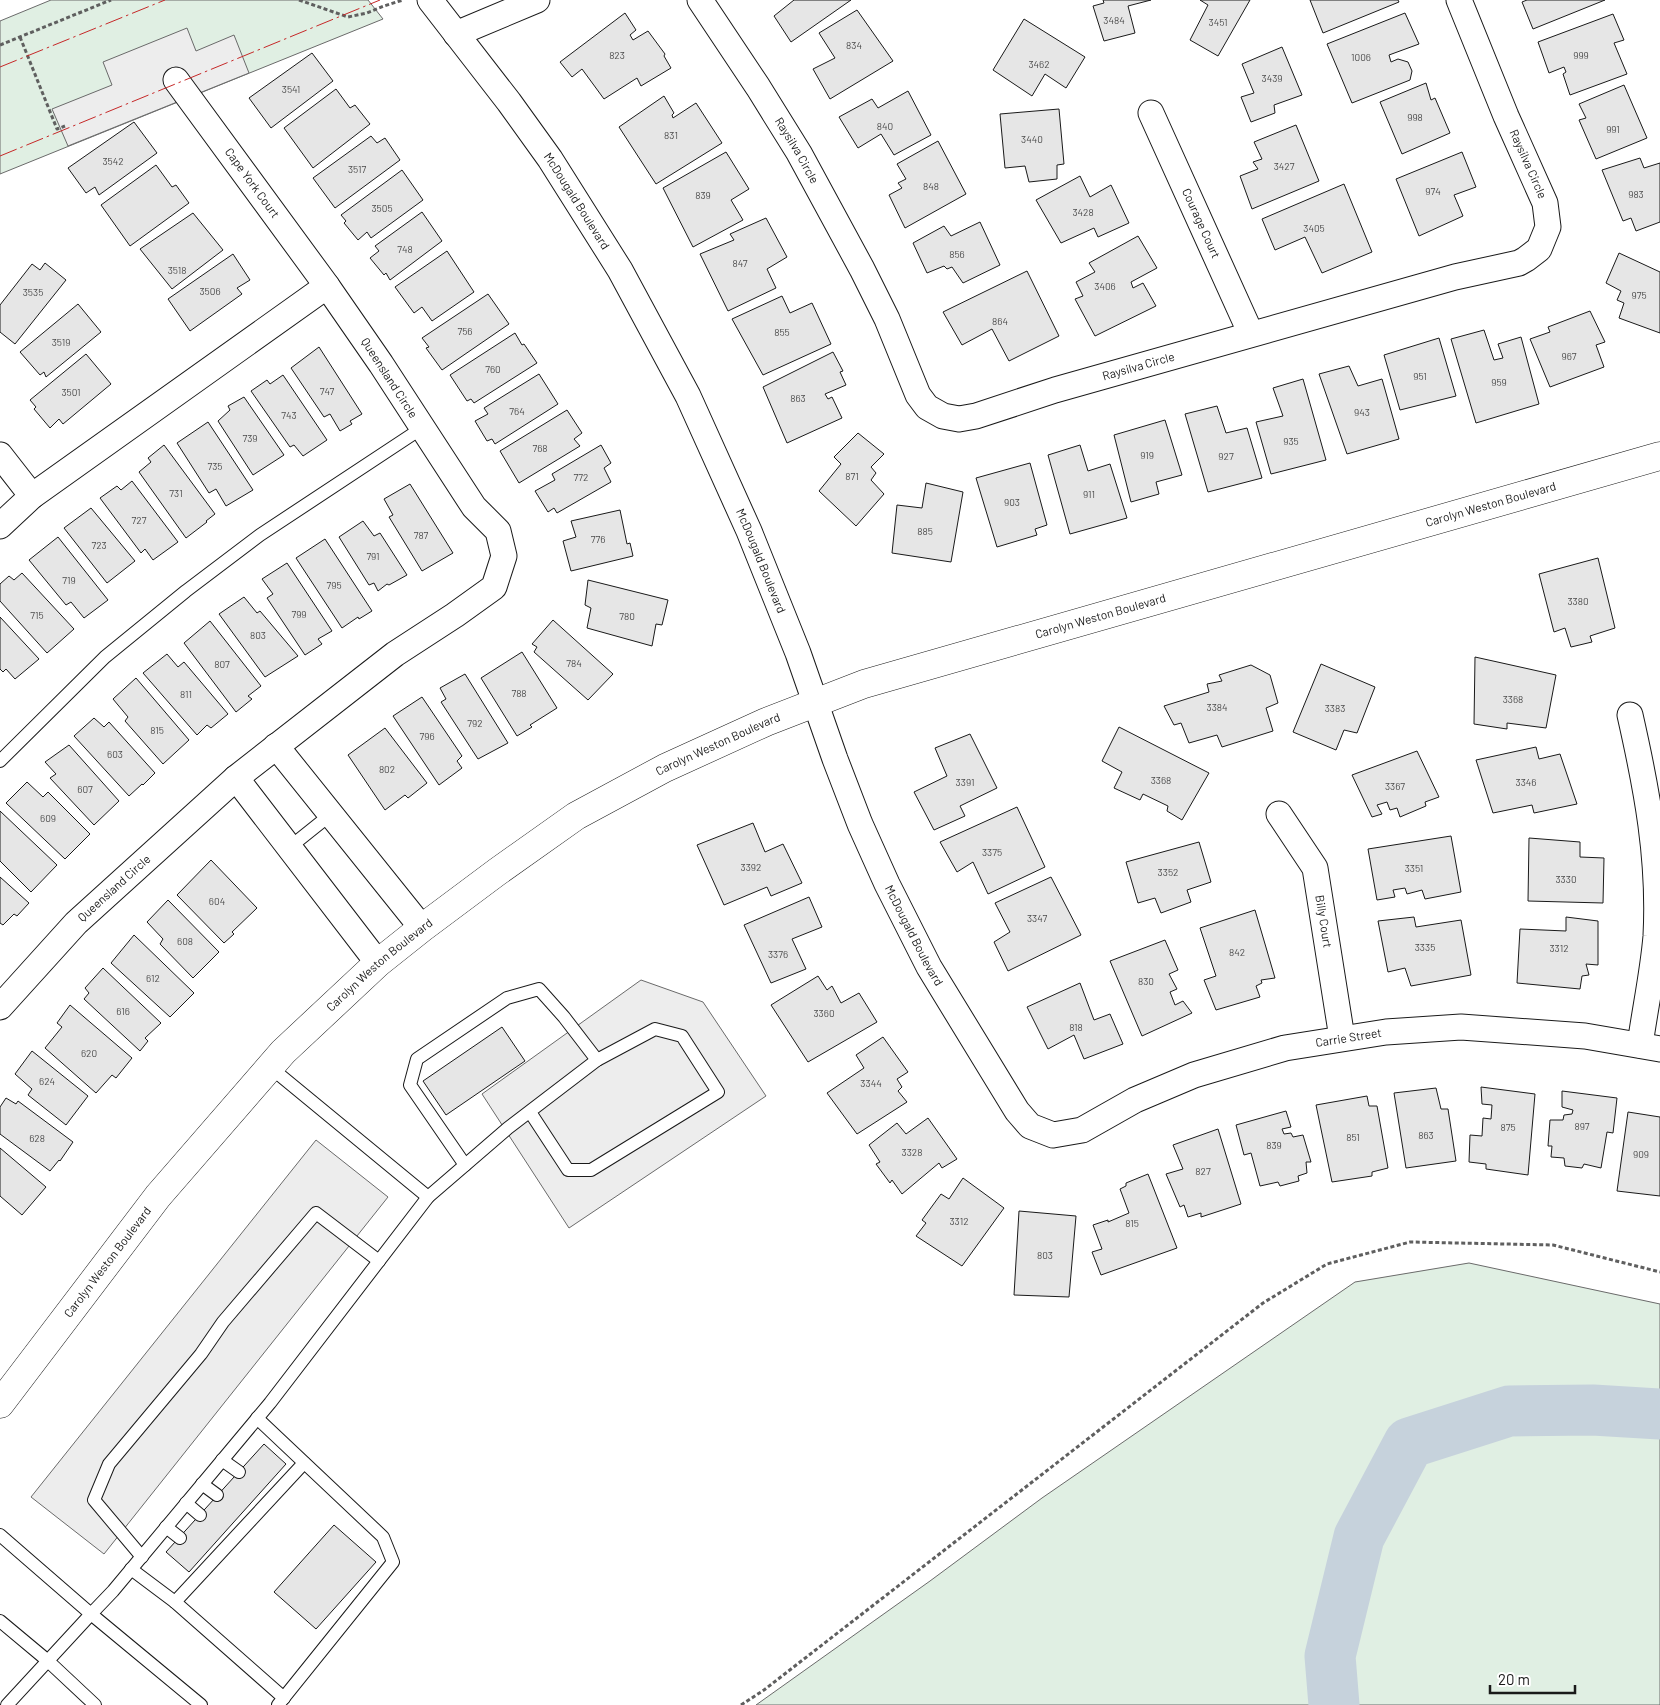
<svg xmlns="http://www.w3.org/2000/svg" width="1660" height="1705" font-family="Barlow,sans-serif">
<rect width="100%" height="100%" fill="#fff"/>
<g fill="#e0efe3" stroke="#6a6a6a">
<polygon points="51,0 368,0 383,19 0,174 0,21"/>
<polygon points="1469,1263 1660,1304 1660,1705 756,1705 930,1581 1042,1498 1355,1282"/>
</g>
<g fill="#ededed" stroke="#6a6a6a">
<polygon points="187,28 196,51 234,35 249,73 68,146 52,109 112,85 103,62"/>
<polygon points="641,980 703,1002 766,1096 569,1228 482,1094"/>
<polygon points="316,1140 388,1197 104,1554 31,1497"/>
</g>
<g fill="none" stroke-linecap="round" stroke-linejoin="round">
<polyline stroke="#c6d2dc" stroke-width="51" points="1334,1705 1330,1656 1359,1537 1409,1443 1509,1411 1593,1410 1660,1414"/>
</g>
<g fill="#e6e6e6" stroke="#1a1a1a">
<polygon points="794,0 851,0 791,42 774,16"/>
<polygon points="1103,0 1151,0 1128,6 1135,33 1104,41 1093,6 1104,3"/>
<polygon points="1200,0 1250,0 1218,56 1190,40 1208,5"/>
<polygon points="1310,0 1398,0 1399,2 1323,33"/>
<polygon points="1527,0 1605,0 1533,29 1522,2"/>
<polygon points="857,10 893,61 830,99 813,69 835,58 819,33"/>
<polygon points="625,13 636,30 630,35 633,40 648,31 665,54 664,56 671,68 641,86 637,78 604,99 582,69 572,77 560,62"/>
<polygon points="1405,13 1419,44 1389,55 1391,62 1398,59 1408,62 1412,71 1410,80 1352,103 1327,44"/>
<polygon points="1613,14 1624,40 1614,43 1627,74 1570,95 1563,74 1566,72 1564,67 1549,73 1538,42"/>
<polygon points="1024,19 1085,57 1066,88 1045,74 1032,96 993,70"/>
<polygon points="1282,47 1302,95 1274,105 1275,113 1251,122 1241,97 1254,93 1242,64"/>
<polygon points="312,53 333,81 271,128 249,98"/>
<polygon points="1426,83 1431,100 1435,98 1450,133 1402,154 1380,102"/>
<polygon points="1624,85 1647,138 1596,159 1579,120 1586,118 1579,104"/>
<polygon points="336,89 350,108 355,105 370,124 313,168 284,128"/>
<polygon points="908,91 931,135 894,155 881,134 858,148 839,117 872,99 878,108"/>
<polygon points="664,96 674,113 672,115 673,118 696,103 722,143 656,184 619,127"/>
<polygon points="1059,109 1064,164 1057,165 1057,179 1029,182 1025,166 1005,168 1000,114"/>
<polygon points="134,122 157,153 99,195 95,187 86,193 68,168"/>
<polygon points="1296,125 1319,181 1252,209 1240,176 1258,169 1253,162 1262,159 1254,142"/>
<polygon points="371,136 377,143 385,138 400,160 335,208 313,178"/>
<polygon points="938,141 966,194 905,228 889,195 902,188 898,183 906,179 897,164"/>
<polygon points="726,152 749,189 731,200 743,220 693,247 663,188"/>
<polygon points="1462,152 1476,187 1454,195 1463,216 1419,236 1396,179"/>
<polygon points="1640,158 1644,168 1660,163 1660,222 1636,231 1631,218 1623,221 1602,170"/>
<polygon points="156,165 172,187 176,185 189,203 130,246 101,205"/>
<polygon points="402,170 423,200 371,238 367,232 358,240 344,223 346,221 341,215"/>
<polygon points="1080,176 1090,197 1111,185 1129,223 1098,237 1094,228 1061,243 1036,200"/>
<polygon points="1344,184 1372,252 1322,273 1305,237 1275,250 1262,219"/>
<polygon points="422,212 442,241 390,280 386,273 384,275 370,258 379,251 375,246"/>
<polygon points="193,213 223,250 172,289 140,249"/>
<polygon points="766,218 787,257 767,269 776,288 728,311 700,254 734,240 730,234"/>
<polygon points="980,222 1000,265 963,283 952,267 947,269 944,266 927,273 913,243 944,226 951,236"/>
<polygon points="1138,236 1157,268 1131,282 1133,288 1143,283 1156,306 1095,336 1075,299 1083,296 1076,282 1095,272 1089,263"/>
<polygon points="447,251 474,292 432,321 422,307 414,313 395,287"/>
<polygon points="1619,253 1660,272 1660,333 1619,318 1624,303 1617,300 1621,291 1606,283"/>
<polygon points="233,254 250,280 237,288 242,294 190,331 168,299"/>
<polygon points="45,263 66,280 15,344 0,332 0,305 32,264 40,270"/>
<polygon points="1027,271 1059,336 1009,361 992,329 962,345 943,312"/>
<polygon points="488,294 509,324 442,370 426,348 429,347 422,338"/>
<polygon points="782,296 790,313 812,303 831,344 763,375 732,319"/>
<polygon points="78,304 101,332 46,377 44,372 40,375 20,352"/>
<polygon points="1590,311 1605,342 1596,345 1604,367 1550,387 1530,339 1550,332 1548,327"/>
<polygon points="1484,330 1494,360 1503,358 1498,344 1521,337 1539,404 1476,423 1451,339"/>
<polygon points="515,333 522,345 524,344 537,363 474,403 471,399 467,401 450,375"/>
<polygon points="1439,338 1456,396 1400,410 1384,355"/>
<polygon points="319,347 362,414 350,421 352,424 340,431 330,414 324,417 291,368"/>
<polygon points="833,352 843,371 840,372 846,385 825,394 828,399 832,397 842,418 787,443 763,387"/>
<polygon points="86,354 111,384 63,424 59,419 50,428 34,409 36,407 30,400"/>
<polygon points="1349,366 1358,386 1382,379 1399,439 1347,454 1319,374"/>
<polygon points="539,374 558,404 495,444 492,439 487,441 475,421 488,414 484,408"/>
<polygon points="283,375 327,440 303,456 294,445 290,447 251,391 267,380 270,384"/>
<polygon points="1303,379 1326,460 1271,474 1256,422 1283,416 1273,388"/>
<polygon points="244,397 284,455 253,475 218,421 230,410 228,406"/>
<polygon points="1217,406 1226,433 1247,428 1262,478 1208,492 1185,414"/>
<polygon points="567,410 582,433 574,439 580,446 519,483 500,451"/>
<polygon points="1165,420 1182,475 1156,482 1159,494 1131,502 1114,435"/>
<polygon points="208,422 253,490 226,506 216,489 209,493 177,443"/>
<polygon points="858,433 884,454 871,467 876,473 871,480 884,494 856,526 819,491 841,464 834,457"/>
<polygon points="164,445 215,514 206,521 207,522 186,538 139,472 151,462 148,458"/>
<polygon points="601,445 611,463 604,468 611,482 557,513 554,508 548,512 535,491 555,480 552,474"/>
<polygon points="1080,445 1088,471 1110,464 1127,518 1070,534 1048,455"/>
<polygon points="1030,463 1047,525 1035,529 1037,535 997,547 976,478"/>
<polygon points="132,481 178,542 153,560 145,549 141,553 100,498 117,486 121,490"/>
<polygon points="926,483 963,492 951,562 892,553 897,505 922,508"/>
<polygon points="410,484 453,553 422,571 389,517 393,515 384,499"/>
<polygon points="91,508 135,561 107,583 64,528"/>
<polygon points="620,510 627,544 630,543 633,556 571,571 563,541 576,537 571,521"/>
<polygon points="363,521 374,536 380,533 407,575 389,585 387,584 378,591 374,583 369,585 339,537"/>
<polygon points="58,537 108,600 84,618 71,602 66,605 29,560"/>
<polygon points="325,539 372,611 359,619 358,617 342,628 296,558"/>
<polygon points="1598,558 1615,628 1590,636 1592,642 1571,647 1565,628 1554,632 1539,574"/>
<polygon points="287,563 332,631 318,639 322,644 305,655 267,598 273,594 262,579"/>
<polygon points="22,573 74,629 47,653 0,601 0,584 9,576 14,580"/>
<polygon points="588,580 668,600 662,625 656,624 652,646 587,628 591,608 585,605"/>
<polygon points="244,597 257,613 260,611 298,656 265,677 219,614"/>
<polygon points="0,617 39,659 15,679 6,669 3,672 0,669"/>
<polygon points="553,620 613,674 588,700 534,652 537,647 532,644"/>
<polygon points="210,621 261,686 248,696 252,699 236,712 184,643"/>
<polygon points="522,652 557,708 530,725 532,727 517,736 481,678"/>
<polygon points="167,654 178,667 184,662 228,714 211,728 207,725 197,735 143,673"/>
<polygon points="1475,657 1556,675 1546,728 1507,723 1507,729 1474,724"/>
<polygon points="1321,664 1375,687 1357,733 1344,730 1336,750 1293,732"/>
<polygon points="1251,665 1270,675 1278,703 1266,708 1273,731 1222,747 1217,735 1189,743 1181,723 1174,725 1164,706 1209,692 1207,684 1222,681 1219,675"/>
<polygon points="465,674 508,743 478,759 441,702 446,699 440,688"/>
<polygon points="136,678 189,740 163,764 125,721 128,717 113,699"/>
<polygon points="422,697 462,756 457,761 462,768 439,785 393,716"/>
<polygon points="94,718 104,727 109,722 155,773 143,785 142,784 129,796 74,736"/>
<polygon points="1119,727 1209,773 1182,820 1167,811 1168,806 1143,794 1140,800 1114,788 1122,772 1102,761"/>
<polygon points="385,728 427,783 408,798 405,795 385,810 348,755"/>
<polygon points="970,734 997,788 960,806 965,816 934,830 914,792 947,776 935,748"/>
<polygon points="69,745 119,801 94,825 50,778 56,774 45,762"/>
<polygon points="1536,747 1539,759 1560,754 1577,804 1534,813 1532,805 1493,813 1476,760"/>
<polygon points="1417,751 1439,797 1425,802 1426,806 1400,817 1397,808 1390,810 1387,802 1377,805 1382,814 1372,817 1352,775"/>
<polygon points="27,782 43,797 48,792 90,834 65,859 6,803"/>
<polygon points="1017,807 1045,867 988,894 973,862 957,872 940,842"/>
<polygon points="0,811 57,865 31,892 0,861"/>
<polygon points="753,823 765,852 783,844 802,883 771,896 767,887 724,905 697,845"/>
<polygon points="1451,836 1461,892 1425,899 1422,890 1407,894 1405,888 1393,890 1395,897 1377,900 1368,849"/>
<polygon points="1529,838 1580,842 1580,857 1604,858 1603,903 1528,901"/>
<polygon points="1199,842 1211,882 1187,890 1191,902 1161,913 1155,898 1138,903 1126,862"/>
<polygon points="211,860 257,908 232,932 234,934 224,943 177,895"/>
<polygon points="0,877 29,903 17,916 14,914 3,925 0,923"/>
<polygon points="1051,877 1081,935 1008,971 994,942 1010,932 995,903"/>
<polygon points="809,897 822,927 792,939 806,969 771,983 744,925"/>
<polygon points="168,900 219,952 193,978 160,944 163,939 147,922"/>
<polygon points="1255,910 1275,978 1261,980 1262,983 1256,986 1260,997 1216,1010 1204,980 1216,976 1200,928"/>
<polygon points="1414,917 1416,927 1461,920 1471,975 1411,986 1405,968 1388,972 1378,921"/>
<polygon points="1566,917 1598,921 1598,965 1586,964 1589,975 1582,976 1580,989 1517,983 1520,929 1566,931"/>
<polygon points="134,935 194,993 170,1017 111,963"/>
<polygon points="1165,940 1178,970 1169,974 1177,989 1170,992 1175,1005 1183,1001 1192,1013 1142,1036 1110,961"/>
<polygon points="103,968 161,1023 145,1038 148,1041 140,1051 84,999 89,993 85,988"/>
<polygon points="818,976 827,990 832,986 841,1003 859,993 877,1022 808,1062 771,1005"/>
<polygon points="1080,983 1094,1020 1110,1014 1123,1044 1084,1059 1074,1035 1048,1049 1027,1007"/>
<polygon points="70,1005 132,1058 116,1078 112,1075 96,1093 45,1048 62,1027 57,1023"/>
<polygon points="502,1027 525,1061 446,1115 423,1081"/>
<polygon points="883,1037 908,1072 897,1079 902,1087 898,1091 907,1102 857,1134 827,1093 864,1068 856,1055"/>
<polygon points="32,1051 88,1096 66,1125 28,1095 32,1089 15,1074"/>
<polygon points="1481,1087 1535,1094 1528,1175 1486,1169 1486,1164 1469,1162 1470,1135 1482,1136 1483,1118 1491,1119 1492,1105 1482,1104"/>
<polygon points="1436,1088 1441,1109 1448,1109 1456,1161 1406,1168 1394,1093"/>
<polygon points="1562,1091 1617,1098 1613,1133 1607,1132 1601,1168 1584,1164 1582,1168 1565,1166 1564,1158 1551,1157 1552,1146 1548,1146 1550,1120 1563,1120 1564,1115 1572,1114 1573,1110 1562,1107"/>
<polygon points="1367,1096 1369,1106 1377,1106 1388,1168 1372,1172 1372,1176 1332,1182 1316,1105"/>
<polygon points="6,1098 16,1104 18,1101 73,1142 60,1161 59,1160 50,1171 0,1134 0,1107"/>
<polygon points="1286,1111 1291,1127 1282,1129 1284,1134 1291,1133 1293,1137 1303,1135 1311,1162 1306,1162 1307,1173 1298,1176 1299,1181 1280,1186 1278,1182 1260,1186 1251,1153 1244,1155 1236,1125"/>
<polygon points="1628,1112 1660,1117 1660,1196 1617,1191"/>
<polygon points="928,1118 957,1159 942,1168 939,1163 902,1194 892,1180 890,1183 876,1164 880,1162 869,1145 897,1123 906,1134"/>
<polygon points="1218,1129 1241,1204 1201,1217 1201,1213 1188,1217 1184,1205 1180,1207 1166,1174 1183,1169 1173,1145"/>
<polygon points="0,1148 46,1187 22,1215 0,1196"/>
<polygon points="1148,1174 1177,1248 1101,1275 1092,1252 1102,1249 1093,1225 1108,1220 1108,1222 1129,1213 1120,1189 1126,1186 1126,1183"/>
<polygon points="963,1178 1004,1208 962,1266 916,1236 926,1223 922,1220 941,1194 949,1199"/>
<polygon points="1019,1211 1076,1216 1069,1297 1014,1295"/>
<polygon points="264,1444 286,1464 189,1572 166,1552"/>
<polygon points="334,1525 376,1562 316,1629 274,1592"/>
</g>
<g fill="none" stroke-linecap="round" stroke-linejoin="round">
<g stroke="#1a1a1a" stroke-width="14">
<g id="service">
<polyline points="0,761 105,657 186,591 260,535 422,428"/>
<polyline points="290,847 330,815"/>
<polyline points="270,1067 428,1197"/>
<polyline points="465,1165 410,1085 417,1059 507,998 539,989 564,1017 597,1060"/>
<polyline points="257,1418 383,1537 393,1562 278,1705"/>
<polyline points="222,1460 239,1472"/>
<polyline points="202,1484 217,1495"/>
<polyline points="186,1503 200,1515"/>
<polyline points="166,1527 180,1538"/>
<polyline points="0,1535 91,1614 113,1591 270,1403 428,1197 508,1128 597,1060 655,1029 682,1036 718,1092 591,1170 568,1170 530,1112"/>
<polyline points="142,1557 94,1500 109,1464 201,1354 223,1322 316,1213 379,1261"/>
<polyline points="131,1569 175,1602 304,1463"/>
<polyline points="175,1602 284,1698"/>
<polyline points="0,1621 48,1661 95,1705"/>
<polyline points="7,1705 91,1614 201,1705"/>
</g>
</g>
<g stroke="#1a1a1a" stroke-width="27">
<g id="minor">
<path id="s1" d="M430,0L509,102L550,159L620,270L688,396L749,531L798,653L835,759L860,824L887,884L929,967L1017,1111L1030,1126L1053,1135L1082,1130L1135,1100L1194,1075L1285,1048L1386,1032L1461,1027L1585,1036L1660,1049"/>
<path id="s2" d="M700,0L758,87L799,153L862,269L887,319L918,395L927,407L943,416L959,419L976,416L1055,390L1455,277L1519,263L1526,259L1539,249L1548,227L1545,203L1506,116L1459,0"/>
<polyline points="456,34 537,0"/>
<path id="s3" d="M1151,113L1251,334"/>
<polyline points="0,455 32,496"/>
<polyline points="0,526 32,496 327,286"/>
<path d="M1630,715C1647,790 1660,859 1656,936C1653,972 1645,1009 1640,1045"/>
<polyline points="276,746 422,928"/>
<polyline points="236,778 378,963"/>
<path id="s4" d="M1279,814L1315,868L1342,1038"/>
<path id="s5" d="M0,1007L76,923L236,778L395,654L455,615L494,587L504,556L498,531L474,507L381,364L327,286L176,80"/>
</g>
</g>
<g stroke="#1a1a1a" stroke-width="29">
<g id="tertiary">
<path id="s6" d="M0,1404L158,1196L283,1052L378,963L422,928L497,872L576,816L665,768L766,722L864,684L1660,456"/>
</g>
</g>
<g stroke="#5f5f5f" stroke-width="3" stroke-dasharray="4 2.5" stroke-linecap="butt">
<polyline points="299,0 348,17 367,13 384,6 403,0"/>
<polyline points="20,37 57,129 65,126"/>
<polyline points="0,45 111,0"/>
<polyline points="741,1705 764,1690 1263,1303 1327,1264 1410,1242 1553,1245 1660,1272"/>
</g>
<use href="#service" stroke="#fff" stroke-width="12"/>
<use href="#minor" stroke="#fff" stroke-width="25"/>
<use href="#tertiary" stroke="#fff" stroke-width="28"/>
<g stroke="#c62828" stroke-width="1" stroke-dasharray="18 4 2.5 4" stroke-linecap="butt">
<polyline points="0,67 165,0"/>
<polyline points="0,156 380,0"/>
</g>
</g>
<g text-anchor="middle" stroke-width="4" stroke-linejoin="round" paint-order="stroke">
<g font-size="10" fill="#4d4d4d">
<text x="1114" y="24">3484</text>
<text x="1218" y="26">3451</text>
<text x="854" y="49">834</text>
<text x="617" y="59">823</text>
<text x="1581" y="59">999</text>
<text x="1361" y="61">1006</text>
<text x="1039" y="68">3462</text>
<text x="1272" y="82">3439</text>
<text x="291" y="93">3541</text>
<text x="1415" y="121">998</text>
<text x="885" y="130">840</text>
<text x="1613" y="133">991</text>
<text x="671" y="139">831</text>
<text x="1032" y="143">3440</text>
<text x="113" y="165">3542</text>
<text x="1284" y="170">3427</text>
<text x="357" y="173">3517</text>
<text x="931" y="190">848</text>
<text x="1433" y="195">974</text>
<text x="1636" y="198">983</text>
<text x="703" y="199">839</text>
<text x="382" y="212">3505</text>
<text x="1083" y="216">3428</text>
<text x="1314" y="232">3405</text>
<text x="405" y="253">748</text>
<text x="957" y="258">856</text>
<text x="740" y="267">847</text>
<text x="177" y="274">3518</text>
<text x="1105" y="290">3406</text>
<text x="210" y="295">3506</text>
<text x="33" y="296">3535</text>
<text x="1639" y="299">975</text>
<text x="1000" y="325">864</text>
<text x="465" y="335">756</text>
<text x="782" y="336">855</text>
<text x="61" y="346">3519</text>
<text x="1569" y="360">967</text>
<text x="493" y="373">760</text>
<text x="1420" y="380">951</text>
<text x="1499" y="386">959</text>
<text x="327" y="395">747</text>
<text x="71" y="396">3501</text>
<text x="798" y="402">863</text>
<text x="517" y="415">764</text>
<text x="1362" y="416">943</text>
<text x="289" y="419">743</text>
<text x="250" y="442">739</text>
<text x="1291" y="445">935</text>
<text x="540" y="452">768</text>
<text x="1147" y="459">919</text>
<text x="1226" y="460">927</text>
<text x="215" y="470">735</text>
<text x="852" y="480">871</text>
<text x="581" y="481">772</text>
<text x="176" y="497">731</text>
<text x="1089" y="498">911</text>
<text x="1012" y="506">903</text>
<text x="139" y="524">727</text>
<text x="925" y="535">885</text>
<text x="421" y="539">787</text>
<text x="598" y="543">776</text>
<text x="99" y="549">723</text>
<text x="373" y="560">791</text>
<text x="69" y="584">719</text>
<text x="334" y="589">795</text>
<text x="1578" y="605">3380</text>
<text x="299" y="618">799</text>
<text x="37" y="619">715</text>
<text x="627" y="620">780</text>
<text x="258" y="639">803</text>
<text x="574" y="667">784</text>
<text x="222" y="668">807</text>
<text x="519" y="697">788</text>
<text x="186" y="698">811</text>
<text x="1513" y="703">3368</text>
<text x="1217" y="711">3384</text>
<text x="1335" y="712">3383</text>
<text x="475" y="727">792</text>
<text x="157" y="734">815</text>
<text x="427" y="740">796</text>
<text x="115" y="758">603</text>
<text x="387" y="773">802</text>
<text x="1161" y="784">3368</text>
<text x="965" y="786">3391</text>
<text x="1526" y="786">3346</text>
<text x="1395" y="790">3367</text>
<text x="85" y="793">607</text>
<text x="48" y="822">609</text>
<text x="992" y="856">3375</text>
<text x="751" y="871">3392</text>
<text x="1414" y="872">3351</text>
<text x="1168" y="876">3352</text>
<text x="1566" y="883">3330</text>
<text x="217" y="905">604</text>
<text x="1037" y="922">3347</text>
<text x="185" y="945">608</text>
<text x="1425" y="951">3335</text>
<text x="1559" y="952">3312</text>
<text x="1237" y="956">842</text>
<text x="778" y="958">3376</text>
<text x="153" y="982">612</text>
<text x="1146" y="985">830</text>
<text x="123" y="1015">616</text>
<text x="824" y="1017">3360</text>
<text x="1076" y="1031">818</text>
<text x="89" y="1057">620</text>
<text x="47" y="1085">624</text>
<text x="871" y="1087">3344</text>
<text x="1582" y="1130">897</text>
<text x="1508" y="1131">875</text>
<text x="1426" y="1139">863</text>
<text x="1353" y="1141">851</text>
<text x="37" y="1142">628</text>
<text x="1274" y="1149">839</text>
<text x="912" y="1156">3328</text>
<text x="1641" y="1158">909</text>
<text x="1203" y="1175">827</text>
<text x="959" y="1225">3312</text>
<text x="1132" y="1227">815</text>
<text x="1045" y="1259">803</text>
</g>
<g font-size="12" fill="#1a1a1a" stroke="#fff">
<text dy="4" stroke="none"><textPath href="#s2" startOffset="179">Raysilva Circle</textPath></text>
<text transform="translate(1528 164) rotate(66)" y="4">Raysilva Circle</text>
<text transform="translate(252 183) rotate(54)" y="4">Cape York Court</text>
<text dy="4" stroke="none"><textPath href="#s1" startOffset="249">McDougald Boulevard</textPath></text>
<text dy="4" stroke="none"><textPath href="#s3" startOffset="121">Courage Court</textPath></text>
<text dy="4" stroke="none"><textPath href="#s2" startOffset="689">Raysilva Circle</textPath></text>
<text transform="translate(389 378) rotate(57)" y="4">Queensland Circle</text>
<text dy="4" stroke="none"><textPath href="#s6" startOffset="1798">Carolyn Weston Boulevard</textPath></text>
<text dy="4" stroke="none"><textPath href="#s1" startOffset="654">McDougald Boulevard</textPath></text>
<text dy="4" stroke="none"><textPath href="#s6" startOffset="1392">Carolyn Weston Boulevard</textPath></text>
<text dy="4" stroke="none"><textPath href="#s6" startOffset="988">Carolyn Weston Boulevard</textPath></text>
<text dy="4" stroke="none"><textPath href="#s5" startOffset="165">Queensland Circle</textPath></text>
<text dy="4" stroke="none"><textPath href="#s4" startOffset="119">Billy Court</textPath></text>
<text dy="4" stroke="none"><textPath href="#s1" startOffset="1059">McDougald Boulevard</textPath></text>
<text dy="4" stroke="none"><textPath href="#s6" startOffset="582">Carolyn Weston Boulevard</textPath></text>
<text dy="4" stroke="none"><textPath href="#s1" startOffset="1621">Carrie Street</textPath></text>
<text dy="4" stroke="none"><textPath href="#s6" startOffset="178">Carolyn Weston Boulevard</textPath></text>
</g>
</g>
<path d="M1490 1685v8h85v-8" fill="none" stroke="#1a1a1a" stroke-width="2.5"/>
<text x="1498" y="1685" font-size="15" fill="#1a1a1a" stroke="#ffffff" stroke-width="4" paint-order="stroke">20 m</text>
</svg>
